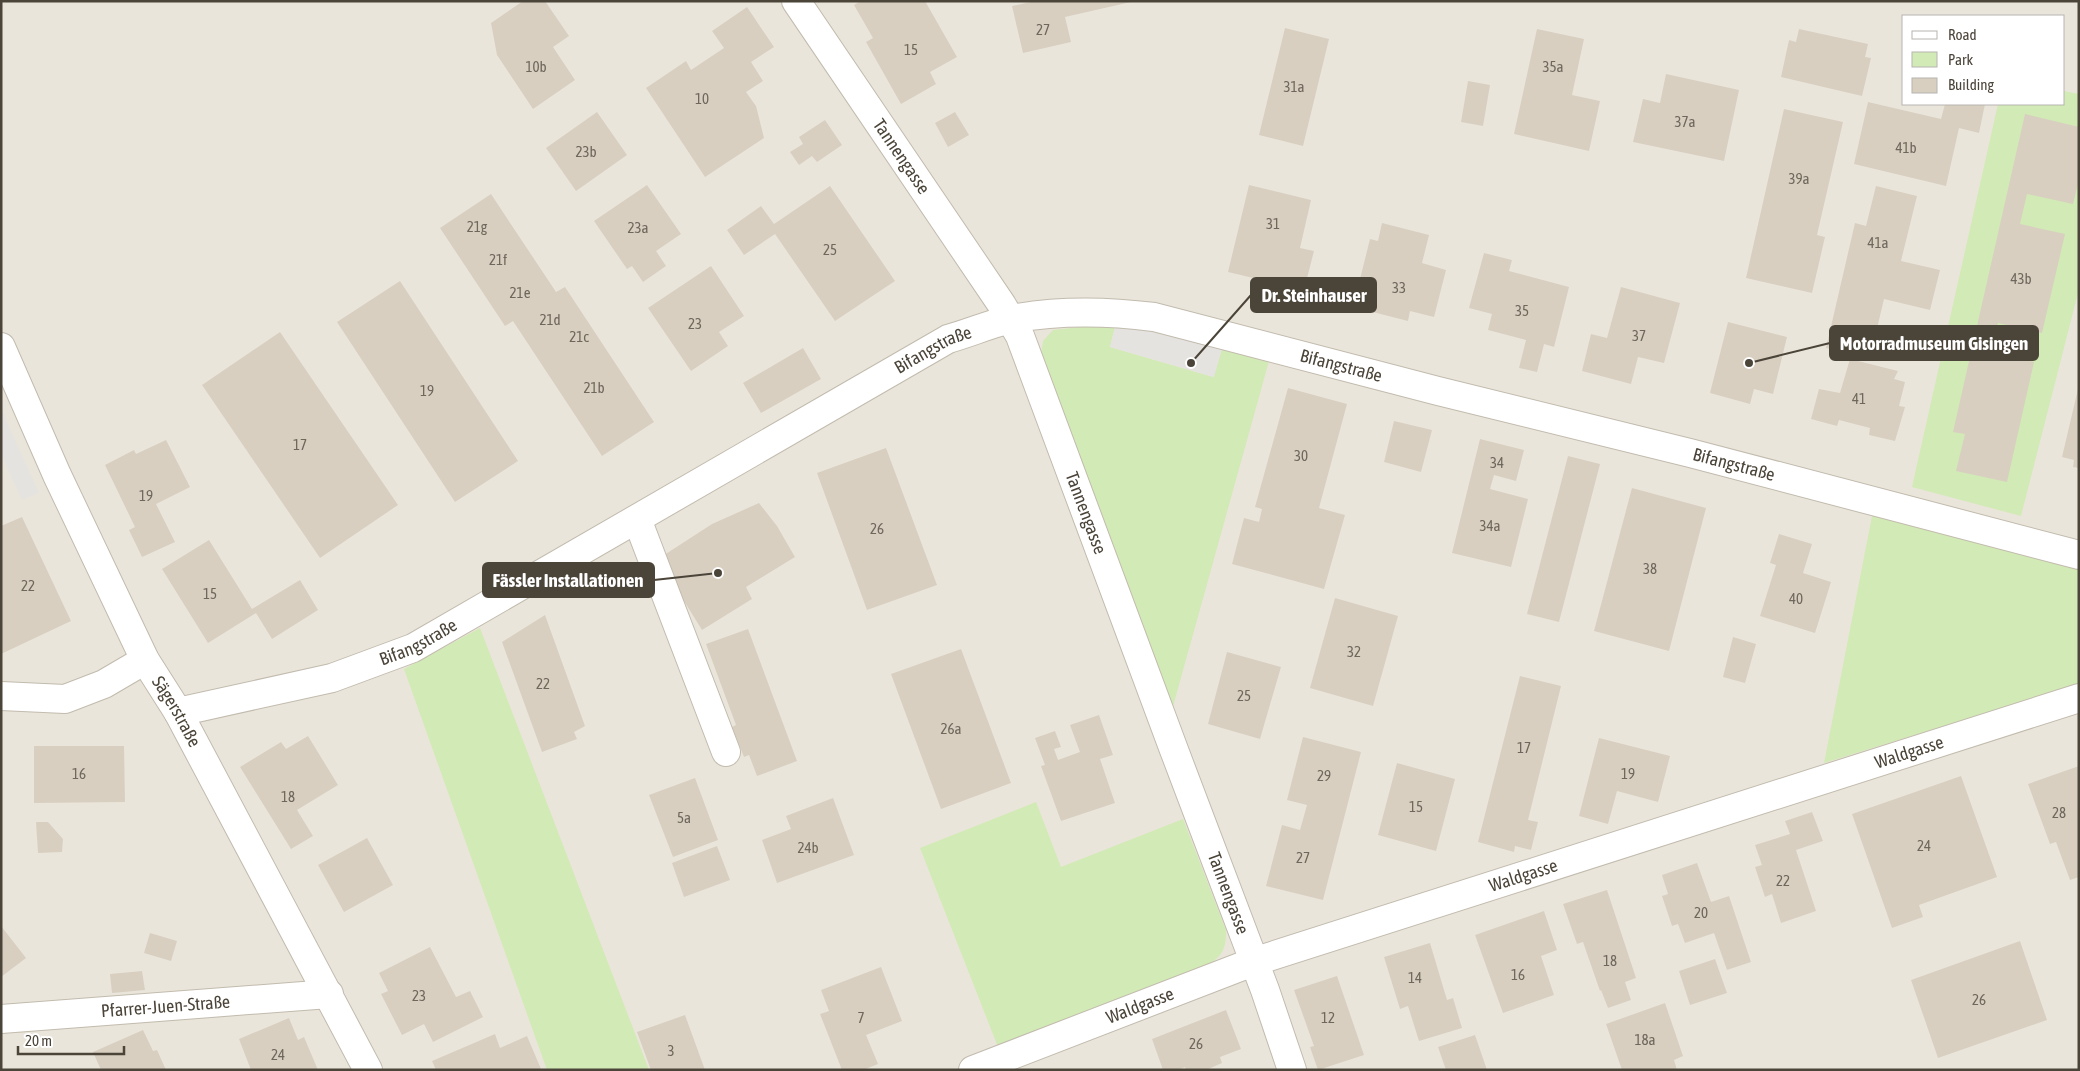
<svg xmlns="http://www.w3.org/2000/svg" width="2080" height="1071" font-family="'Asap Condensed',sans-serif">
<rect width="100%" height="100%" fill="#f6f3ec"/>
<path fill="#eae5da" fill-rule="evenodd" d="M1,1H2079V1070H1ZM1904,16H2064V104H1904Z"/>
<g fill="#d2eab5">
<polygon points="2064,91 2079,94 2079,289 2021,516 1912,487 1998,104 2064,104"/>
<polygon points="1116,323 1110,347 1213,377 1222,349 1269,361 1172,710 1040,361 1043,341 1053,330"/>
<polygon points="1873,511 2079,567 2079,684 1824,763"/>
<polygon points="480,628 649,1070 547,1070 404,669"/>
<path d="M1036,802L1061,867L1183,819L1226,930C1226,953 1221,956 1203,969L998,1047L920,848Z"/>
</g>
<g fill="#e5e3e0">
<polygon points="1116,323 1222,349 1214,377 1110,347"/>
<polygon points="1,409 39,493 22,500 1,454"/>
</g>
<g fill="#d8cfc1">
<polygon points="523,1 545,1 569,36 553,47 575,80 533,109 497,55 491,23"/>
<polygon points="861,1 925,1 957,57 930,72 936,84 901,104 866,42 873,38 854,5"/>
<polygon points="1035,1 1131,1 1131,2 1065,17 1071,42 1023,53 1012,6"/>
<polygon points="747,7 774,47 751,62 763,81 746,92 756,106 764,138 705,177 646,88 686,61 691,70 724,48 712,31"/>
<polygon points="1285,28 1329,39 1303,146 1259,135"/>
<polygon points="1537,29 1584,39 1572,95 1600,101 1589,151 1514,134"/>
<polygon points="1799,29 1868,44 1865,57 1871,58 1862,96 1781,77 1789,40 1796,42"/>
<polygon points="1666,74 1739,90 1724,161 1633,142 1643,99 1660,103"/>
<polygon points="1468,81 1490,85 1483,126 1461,122"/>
<polygon points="1868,102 1941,119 1945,104 1985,104 1979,133 1959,128 1946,186 1854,164"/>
<polygon points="1784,109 1843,122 1817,235 1825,237 1812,293 1746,278"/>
<polygon points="597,112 627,155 576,191 546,148"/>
<polygon points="955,112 969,135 948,147 935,123"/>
<polygon points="2025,114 2079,127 2079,180 2073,204 2027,194 2020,224 2065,234 2042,333 1998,323 1991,352 2034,362 2007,482 1956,471 1965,434 1953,432"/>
<polygon points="825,120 842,145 817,162 812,156 799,165 790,152 803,144 799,137"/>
<polygon points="647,185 681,234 656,251 666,266 643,282 632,266 627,269 594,221"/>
<polygon points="1249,185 1311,200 1300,248 1314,251 1304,290 1228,272"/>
<polygon points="830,186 895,281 835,321 775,234 744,255 727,230 761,206 774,224"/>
<polygon points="1876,186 1917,196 1901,261 1940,270 1930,310 1884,299 1870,358 1826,348 1855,223 1866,226"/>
<polygon points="491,194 556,292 565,287 654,422 602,456 513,321 505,326 440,228"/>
<polygon points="1382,223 1429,235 1422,263 1446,270 1434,317 1410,311 1408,321 1353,307 1370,239 1378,241"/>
<polygon points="1484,253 1512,260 1509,271 1569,287 1554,347 1544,344 1537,372 1519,368 1526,340 1488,330 1492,314 1469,308"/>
<polygon points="711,266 744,316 719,332 728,346 691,371 648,308"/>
<polygon points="400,281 518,461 455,502 337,322"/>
<polygon points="1621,287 1680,303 1664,363 1638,357 1631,384 1582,371 1591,334 1607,338"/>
<polygon points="1728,322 1787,337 1773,394 1754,389 1750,404 1710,393"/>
<polygon points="280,332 398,505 320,558 202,385"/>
<polygon points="803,348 821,379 761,413 743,383"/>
<polygon points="1850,359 1898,371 1894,379 1905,382 1899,406 1905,407 1895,441 1869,435 1870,428 1839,420 1837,426 1811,419 1819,389 1840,393"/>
<polygon points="1288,388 1347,404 1319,508 1345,515 1324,589 1232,564 1244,518 1259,522 1262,509 1255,507"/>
<polygon points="2078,389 2079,389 2079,468 2073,467 2074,460 2062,457"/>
<polygon points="1394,421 1432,430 1421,472 1384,462"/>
<polygon points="1480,439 1524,450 1516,481 1494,475 1490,489 1528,499 1511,567 1452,553"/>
<polygon points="166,440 190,487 156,504 175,542 142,557 129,530 135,527 105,465 134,450 136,454"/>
<polygon points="886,448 937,585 867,610 817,473"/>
<polygon points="1568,456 1600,464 1559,622 1527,614"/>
<polygon points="1632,488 1706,508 1669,651 1594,631"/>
<polygon points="759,503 777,526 795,557 746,587 752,599 702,630 658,559 712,524"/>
<polygon points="22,517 71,621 1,654 1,526"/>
<polygon points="1779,534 1812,544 1803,573 1831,582 1815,633 1760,616 1776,565 1770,563"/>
<polygon points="209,540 252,609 300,580 318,610 272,639 256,613 208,643 162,569"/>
<polygon points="1335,598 1398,616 1373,706 1310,688"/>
<polygon points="545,615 585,726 574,732 577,739 542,752 502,642"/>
<polygon points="748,629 797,761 757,776 749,755 744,757 732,727 736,725 706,644"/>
<polygon points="1733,637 1756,644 1745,683 1723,677"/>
<polygon points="961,649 1011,783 941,809 891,674"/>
<polygon points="1227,652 1281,667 1260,739 1208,724"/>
<polygon points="1520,676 1561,686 1528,820 1538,822 1531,850 1515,846 1514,852 1478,842"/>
<polygon points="1099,715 1113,755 1100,759 1115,803 1061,821 1041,766 1045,765 1035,738 1055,731 1061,747 1054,749 1058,760 1080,752 1070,725"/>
<polygon points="308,736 338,785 297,810 313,836 291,849 240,767 281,742 286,749"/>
<polygon points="1303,737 1361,752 1323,900 1266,886 1282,825 1300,830 1307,805 1287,800"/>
<polygon points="1599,738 1670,756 1658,802 1617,791 1608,824 1579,816"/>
<polygon points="34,746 124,746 125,802 34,803"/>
<polygon points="1397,763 1455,779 1436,851 1378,835"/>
<polygon points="2079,766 2079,877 2070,880 2056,842 2050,844 2028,784"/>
<polygon points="1961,776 1997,877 1919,905 1923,917 1892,928 1852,814"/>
<polygon points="695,778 718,840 673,857 649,795"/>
<polygon points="833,798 854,855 777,883 762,840 791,829 786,816"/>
<polygon points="1812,812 1823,841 1796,850 1816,911 1781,923 1772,894 1765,897 1755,867 1762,865 1755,845 1790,834 1785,821"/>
<polygon points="36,822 48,822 63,839 62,852 38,853"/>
<polygon points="367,838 393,885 344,912 318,865"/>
<polygon points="717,846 730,880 684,897 672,863"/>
<polygon points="1697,863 1711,902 1729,896 1751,962 1727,970 1714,933 1685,943 1678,924 1672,926 1662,896 1668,894 1662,875"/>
<polygon points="1607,890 1636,978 1625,982 1631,1000 1608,1008 1601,990 1600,991 1583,942 1577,944 1563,904"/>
<polygon points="1544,911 1557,950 1541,956 1554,995 1503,1013 1475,935"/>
<polygon points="1,926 26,958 1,977"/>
<polygon points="150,933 177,941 171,961 144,953"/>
<polygon points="2020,941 2047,1020 1938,1058 1911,980"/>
<polygon points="1430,943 1447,1000 1453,998 1462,1028 1419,1041 1408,1006 1400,1009 1384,957"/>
<polygon points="430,947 456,997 470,991 483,1017 433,1042 424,1024 402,1035 381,994 388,991 379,973"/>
<polygon points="1715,959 1727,993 1690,1005 1679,971"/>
<polygon points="881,967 902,1021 866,1035 878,1064 863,1070 842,1070 820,1014 829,1011 821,990"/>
<polygon points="142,971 145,990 112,993 110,974"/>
<polygon points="1337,976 1364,1055 1318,1070 1310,1047 1314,1046 1294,990"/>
<polygon points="1665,1003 1683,1056 1674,1060 1677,1070 1622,1070 1606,1024"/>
<polygon points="1226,1010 1241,1049 1220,1057 1222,1063 1206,1070 1186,1070 1185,1067 1178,1070 1163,1070 1152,1039"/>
<polygon points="685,1015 705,1070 651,1070 637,1032"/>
<polygon points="289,1018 298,1040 304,1037 318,1070 251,1070 239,1039"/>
<polygon points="143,1030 153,1051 157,1050 166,1070 101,1070 93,1052"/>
<polygon points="495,1034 500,1048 527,1036 541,1069 436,1070 432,1061"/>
<polygon points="1475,1035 1487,1070 1446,1070 1438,1047"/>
</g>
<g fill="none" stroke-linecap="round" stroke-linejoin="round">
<g stroke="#c2bbae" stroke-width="30">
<g id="minor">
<path id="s1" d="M796,1L1002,305L1020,336L1174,750L1265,990L1292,1070"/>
<path id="s2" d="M1,347L57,475L145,660L178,712L368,1070"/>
<polyline points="637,519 726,752"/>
<polyline points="1,696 65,699 104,684 145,660"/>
<path id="s3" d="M178,712L332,678L413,648L948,339C969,333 990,324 1011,319C1059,310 1107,311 1154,317L1438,391L1690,453L2079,555"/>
<path id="s4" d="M1,1019L329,994"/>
<path id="s5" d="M973,1070L1253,962L2079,698"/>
</g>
</g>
<use href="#minor" stroke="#fff" stroke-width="28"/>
</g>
<g text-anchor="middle" stroke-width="5" stroke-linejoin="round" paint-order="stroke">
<g font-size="15" fill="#6e675b">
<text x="1043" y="35">27</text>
<text x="911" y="55">15</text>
<text x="536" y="72">10b</text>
<text x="1553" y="72">35a</text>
<text x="1294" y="92">31a</text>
<text x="702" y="104">10</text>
<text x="1685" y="127">37a</text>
<text x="1906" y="153">41b</text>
<text x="586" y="157">23b</text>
<text x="1799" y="184">39a</text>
<text x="1273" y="229">31</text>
<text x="477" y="232">21g</text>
<text x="638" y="233">23a</text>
<text x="1878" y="248">41a</text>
<text x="830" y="255">25</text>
<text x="498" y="265">21f</text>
<text x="2021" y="284">43b</text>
<text x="1399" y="293">33</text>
<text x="520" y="298">21e</text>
<text x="1522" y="316">35</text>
<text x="550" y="325">21d</text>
<text x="695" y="329">23</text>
<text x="1639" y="341">37</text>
<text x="579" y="342">21c</text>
<text x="594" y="393">21b</text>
<text x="427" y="396">19</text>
<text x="1859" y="404">41</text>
<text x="300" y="450">17</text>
<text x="1301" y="461">30</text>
<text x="1497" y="468">34</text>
<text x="146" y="501">19</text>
<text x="1490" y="531">34a</text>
<text x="877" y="534">26</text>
<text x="1650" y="574">38</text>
<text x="28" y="591">22</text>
<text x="210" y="599">15</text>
<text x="1796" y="604">40</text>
<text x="1354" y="657">32</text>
<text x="543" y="689">22</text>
<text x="1244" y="701">25</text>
<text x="951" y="734">26a</text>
<text x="1524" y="753">17</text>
<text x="79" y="779">16</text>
<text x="1628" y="779">19</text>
<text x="1324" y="781">29</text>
<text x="288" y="802">18</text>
<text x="1416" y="812">15</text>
<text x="2059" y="818">28</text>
<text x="684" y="823">5a</text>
<text x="1924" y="851">24</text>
<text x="808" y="853">24b</text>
<text x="1303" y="863">27</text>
<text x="1783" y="886">22</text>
<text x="1701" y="918">20</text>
<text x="1610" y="966">18</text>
<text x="1518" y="980">16</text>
<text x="1415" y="983">14</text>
<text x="419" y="1001">23</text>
<text x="1979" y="1005">26</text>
<text x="861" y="1023">7</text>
<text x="1328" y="1023">12</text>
<text x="1645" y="1045">18a</text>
<text x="1196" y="1049">26</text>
<text x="671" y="1056">3</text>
<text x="278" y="1060">24</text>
</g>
<g font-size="18" fill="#4b4439" stroke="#fff">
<text dy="6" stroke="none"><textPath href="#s1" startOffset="188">Tannengasse</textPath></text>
<text dy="6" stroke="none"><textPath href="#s3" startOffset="844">Bifangstraße</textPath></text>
<text dy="6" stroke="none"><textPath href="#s3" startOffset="1265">Bifangstraße</textPath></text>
<text dy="6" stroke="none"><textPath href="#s3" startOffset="1670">Bifangstraße</textPath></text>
<text dy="6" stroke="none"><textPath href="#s1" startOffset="592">Tannengasse</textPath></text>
<text dy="6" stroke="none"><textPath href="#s3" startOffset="251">Bifangstraße</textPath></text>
<text dy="6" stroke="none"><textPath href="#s2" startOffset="405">Sägerstraße</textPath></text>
<text dy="6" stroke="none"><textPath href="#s5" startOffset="989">Waldgasse</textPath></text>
<text dy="6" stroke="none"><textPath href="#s5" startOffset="584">Waldgasse</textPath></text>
<text dy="6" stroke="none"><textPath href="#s1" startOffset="998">Tannengasse</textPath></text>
<text dy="6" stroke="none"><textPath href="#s5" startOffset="179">Waldgasse</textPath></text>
<text dy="6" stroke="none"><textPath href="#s4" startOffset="165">Pfarrer-Juen-Straße</textPath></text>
</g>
</g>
<path fill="none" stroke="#4b4439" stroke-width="2" d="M1191 363L1251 295M1749 363L1830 343M718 573L654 580"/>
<g fill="#4b4439" stroke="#fff" stroke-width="2">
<circle cx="1191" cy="363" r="5"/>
<circle cx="1749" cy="363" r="5"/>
<circle cx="718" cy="573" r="5"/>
</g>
<g fill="#4b4439" stroke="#4b4439" stroke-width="2">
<rect x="1251" y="278" width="125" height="34" rx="5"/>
<rect x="1830" y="326" width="208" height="34" rx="5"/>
<rect x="483" y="563" width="171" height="34" rx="5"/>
</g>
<g font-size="19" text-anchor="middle" font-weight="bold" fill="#fff">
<text x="1314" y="302">Dr. Steinhauser</text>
<text x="1934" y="350">Motorradmuseum Gisingen</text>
<text x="568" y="587">Fässler Installationen</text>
</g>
<rect width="2080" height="1071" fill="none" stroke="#4b4439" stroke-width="5"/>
<rect x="1902" y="15" width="162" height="90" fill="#ffffff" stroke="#b7b4b0"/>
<rect x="1912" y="31" width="25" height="8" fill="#ffffff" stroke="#b7b4b0"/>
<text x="1948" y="40" font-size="15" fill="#4b4439">Road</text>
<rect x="1912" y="52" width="25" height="15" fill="#d2eab5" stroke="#b7b4b0"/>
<text x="1948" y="65" font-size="15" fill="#4b4439">Park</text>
<rect x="1912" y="78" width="25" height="15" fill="#d8cfc1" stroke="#b7b4b0"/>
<text x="1948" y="90" font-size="15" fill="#4b4439">Building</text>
<path d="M18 1046v8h106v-8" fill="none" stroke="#4b4439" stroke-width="2.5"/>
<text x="25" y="1046" font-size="15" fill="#4b4439" stroke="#ffffff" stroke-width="4" paint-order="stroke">20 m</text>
</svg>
